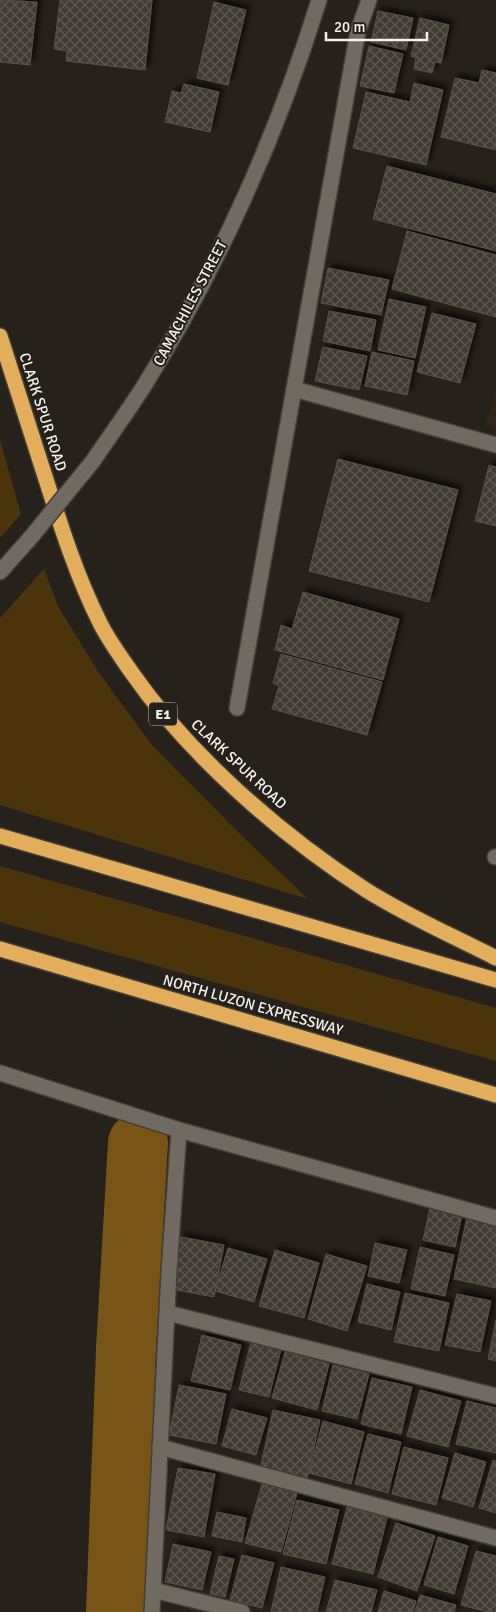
<svg xmlns="http://www.w3.org/2000/svg" width="496" height="1612" font-family="Signika,sans-serif">
<defs>
<pattern id="building-cross-hatch" width="8" height="8" patternUnits="userSpaceOnUse" patternTransform="scale(1.25)"><rect width="8" height="8" fill="#403b33"/><path d="M0 0l8 8M0 8l8-8" fill="none" stroke="#5c5851"/></pattern>
<filter id="shadow"><feDropShadow dx="4.5" dy="-4.5" stdDeviation="2.5" flood-color="#0009"/></filter>
</defs>
<rect width="100%" height="100%" fill="#26211a"/>
<polygon fill="#2e2619" points="496,390 496,428 485,425"/>
<g fill="#4b340c">
<polygon points="0,440 21,514 0,538"/>
<polygon points="44,569 59,608 99,673 152,745 244,838 308,899 0,805 0,618"/>
<polygon points="0,866 496,1008 496,1061 0,922"/>
</g>
<g fill="none" stroke-linecap="round" stroke-linejoin="round">
<polyline stroke="#785516" stroke-width="60" points="116,1612 126,1349 138,1143"/>
</g>
<g fill="url(#building-cross-hatch)" stroke="#565048" filter="url(#shadow)">
<polygon points="0,0 37,2 30,65 0,62"/>
<polygon points="60,0 152,0 145,70 66,61 67,51 54,49"/>
<polygon points="214,2 246,10 228,85 197,78"/>
<polygon points="378,11 413,18 406,50 371,42"/>
<polygon points="420,18 449,25 441,63 435,62 432,73 414,69 416,58 411,56"/>
<polygon points="369,46 403,54 394,93 360,86"/>
<polygon points="482,70 496,73 496,150 441,137 455,78 479,83"/>
<polygon points="414,83 443,90 426,165 353,148 366,92 410,102"/>
<polygon points="184,84 219,92 210,132 165,122 172,91 181,93"/>
<polygon points="387,166 496,194 496,251 373,219"/>
<polygon points="407,231 496,255 496,317 392,289"/>
<polygon points="328,268 389,280 381,315 321,303"/>
<polygon points="389,299 426,307 415,358 378,350"/>
<polygon points="329,311 376,320 370,351 323,341"/>
<polygon points="432,313 476,324 460,383 417,372"/>
<polygon points="323,347 367,356 359,390 315,381"/>
<polygon points="372,352 414,361 407,395 365,386"/>
<polygon points="338,459 458,490 429,602 309,571"/>
<polygon points="489,465 496,467 496,526 475,521"/>
<polygon points="303,592 399,619 383,680 275,650 281,625 292,629"/>
<polygon points="281,654 382,682 367,735 272,709 279,686 273,683"/>
<polygon points="430,1208 462,1215 455,1247 423,1240"/>
<polygon points="467,1217 496,1223 496,1288 454,1279"/>
<polygon points="181,1237 224,1245 214,1297 171,1289"/>
<polygon points="375,1243 407,1250 399,1283 368,1276"/>
<polygon points="420,1247 454,1255 445,1296 411,1289"/>
<polygon points="228,1248 267,1259 254,1302 215,1291"/>
<polygon points="275,1250 319,1263 304,1318 259,1306"/>
<polygon points="326,1254 367,1266 347,1331 308,1319"/>
<polygon points="367,1284 400,1292 391,1330 358,1322"/>
<polygon points="405,1293 449,1303 439,1351 394,1342"/>
<polygon points="457,1294 491,1301 480,1352 445,1345"/>
<polygon points="496,1320 496,1361 488,1359"/>
<polygon points="202,1335 241,1345 230,1390 191,1381"/>
<polygon points="251,1342 281,1349 269,1397 239,1390"/>
<polygon points="285,1352 329,1364 317,1410 272,1398"/>
<polygon points="333,1365 369,1374 357,1419 322,1411"/>
<polygon points="372,1378 412,1387 401,1434 361,1424"/>
<polygon points="179,1385 226,1394 216,1444 169,1435"/>
<polygon points="420,1390 461,1401 448,1447 407,1436"/>
<polygon points="467,1401 496,1408 496,1453 456,1444"/>
<polygon points="232,1409 267,1418 256,1455 222,1446"/>
<polygon points="273,1410 320,1420 307,1479 260,1469"/>
<polygon points="323,1421 364,1432 351,1484 309,1473"/>
<polygon points="368,1434 401,1442 388,1493 355,1484"/>
<polygon points="404,1447 448,1458 436,1505 392,1494"/>
<polygon points="455,1453 486,1462 473,1507 442,1498"/>
<polygon points="493,1460 496,1461 496,1513 479,1508"/>
<polygon points="178,1468 215,1474 204,1537 166,1530"/>
<polygon points="262,1484 297,1493 281,1552 245,1543"/>
<polygon points="297,1500 339,1510 326,1564 283,1554"/>
<polygon points="347,1507 387,1518 373,1574 332,1564"/>
<polygon points="217,1512 246,1518 242,1542 212,1536"/>
<polygon points="396,1523 435,1536 417,1591 378,1577"/>
<polygon points="438,1537 468,1546 454,1594 424,1585"/>
<polygon points="173,1544 211,1552 202,1590 165,1582"/>
<polygon points="476,1551 496,1556 496,1612 488,1612 461,1605"/>
<polygon points="242,1555 274,1563 262,1608 230,1600"/>
<polygon points="219,1556 234,1559 225,1597 210,1594"/>
<polygon points="281,1567 325,1577 317,1612 271,1612"/>
<polygon points="335,1580 377,1590 371,1612 326,1612"/>
<polygon points="384,1591 416,1601 413,1612 378,1612"/>
<polygon points="420,1595 456,1605 454,1612 415,1612"/>
</g>
<g fill="none" stroke-linecap="round" stroke-linejoin="round">
<g stroke="#423e38" stroke-width="18">
<g id="minor">
<polyline points="294,389 496,445"/>
<path d="M93,461C110,436 128,411 144,386C218,268 278,133 319,0"/>
<polyline points="0,572 32,536"/>
<polyline points="237,708 358,31 369,0"/>
<polyline points="495,857 496,857"/>
<polyline points="0,1073 179,1130 496,1218"/>
<polyline points="168,1313 496,1396"/>
<polyline points="160,1447 496,1538"/>
<polyline points="153,1590 242,1612"/>
<polyline points="152,1612 169,1271 179,1130"/>
</g>
</g>
<g stroke="#423e38" stroke-width="18">
<g id="highway">
<path d="M0,336C14,379 28,423 42,467C59,520 75,573 100,623C109,641 121,657 132,673C190,756 281,835 366,890C407,916 453,936 496,958"/>
<polyline points="0,836 496,980"/>
<polyline points="0,949 496,1095"/>
</g>
</g>
<use href="#minor" stroke="#706a62" stroke-width="15"/>
<use href="#highway" stroke="#e2ae5b" stroke-width="15"/>
<g stroke="#423e38" stroke-width="18" stroke-linecap="butt">
<polyline id="minor-bridge" points="32,536 93,461"/>
</g>
<use href="#minor-bridge" stroke="#706a62" stroke-width="15"/>
</g>
<g text-anchor="middle" stroke-width="4" stroke-linejoin="round" paint-order="stroke">
<rect fill="#26211a" stroke="#b8b4ae" stroke-width="1" x="149" y="702.5" width="28" height="23" rx="4"/>
<g font-size="14" font-weight="bold" fill="#f6f3ee">
<text x="163" y="719">E1</text>
</g>
<g font-size="15" fill="#f6f3ee" stroke="#26211a">
<text transform="translate(190 303) rotate(-62)" y="5">CAMACHILES STREET</text>
<text transform="translate(43 412) rotate(72)" y="5">CLARK SPUR ROAD</text>
<text transform="translate(239 764) rotate(43)" y="5">CLARK SPUR ROAD</text>
<text transform="translate(253 1005) rotate(16)" y="5">NORTH LUZON EXPRESSWAY</text>
</g>
</g>
<path d="M326 32v8h101v-8" fill="none" stroke="#f6f3ee" stroke-width="2.5"/>
<text x="334" y="32" font-size="15" fill="#f6f3ee" stroke="#26211a" stroke-width="4" paint-order="stroke">20 m</text>
</svg>
